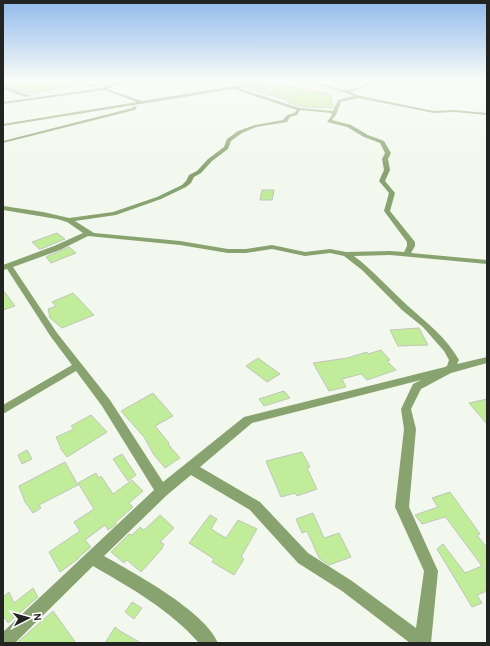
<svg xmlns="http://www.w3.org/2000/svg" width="490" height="646" font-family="Karla,sans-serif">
<rect width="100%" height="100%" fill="#f2f8ed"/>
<g fill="#c1ec99" stroke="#c0c6bc">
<polygon points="27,81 71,81 71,86 31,94 32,92 27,93 6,86"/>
<polygon points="272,83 330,94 329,94 331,95 333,108 303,107 287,102 291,101 245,88"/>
<polygon points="262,190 274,190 272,200 260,200"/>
<polygon points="57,233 65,239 41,249 39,249 32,242"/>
<polygon points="69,247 76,253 51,263 46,257"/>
<polygon points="3,290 15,306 3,310"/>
<polygon points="73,293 94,315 62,328 50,318 48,309 56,306 52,302"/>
<polygon points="419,328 428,345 398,346 390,330"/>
<polygon points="381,350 390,360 387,361 396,370 367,380 361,374 342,379 346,387 329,391 313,363 347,358 367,352 368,354"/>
<polygon points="258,358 280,374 267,382 246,366"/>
<polygon points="284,391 290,398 264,406 259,399"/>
<polygon points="153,393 173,416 155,426 169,443 168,444 180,458 165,468 154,455 144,437 121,411"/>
<polygon points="487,399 487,424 469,403"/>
<polygon points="91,415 107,432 67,457 60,448 61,448 56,437 74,429 71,426"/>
<polygon points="27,450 32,459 22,464 18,455"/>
<polygon points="302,452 310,467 307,468 317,489 297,496 295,493 281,497 266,461"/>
<polygon points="122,454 136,475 128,481 113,459"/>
<polygon points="65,462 78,485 39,505 41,508 33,513 25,502 19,486"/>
<polygon points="96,473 99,478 101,476 113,494 132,480 143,491 129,503 133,507 115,523 116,524 114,526 108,530 105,525 85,540 91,547 79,557 78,559 60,572 49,552 80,531 74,522 94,509 78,483"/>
<polygon points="450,492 480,534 477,535 487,548 487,591 477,595 482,603 472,607 437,549 443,544 465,573 482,566 447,519 445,517 422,524 415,515 438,507 432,498"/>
<polygon points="313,513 324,538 339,533 351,557 329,565 319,558 307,531 302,533 296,519"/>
<polygon points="160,515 174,528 160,542 164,544 161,550 141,572 127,560 124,563 111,552 129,534 132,535 140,527 144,530"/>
<polygon points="210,515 217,519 211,529 226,538 238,520 257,529 241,557 244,559 234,575 212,562 214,559 189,543"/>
<polygon points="33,588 38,597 8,623 3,615 3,597 9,592 14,603"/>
<polygon points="132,602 142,608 134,619 125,612"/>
<polygon points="53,611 76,643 17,643 20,640"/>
<polygon points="115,627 120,631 141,643 105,643"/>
</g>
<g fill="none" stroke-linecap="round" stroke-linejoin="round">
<g fill="#88a36f" fill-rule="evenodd">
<polygon points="79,81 83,81 87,84 100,85 86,86"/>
<path d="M118,81H123L119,84L163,81L115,85L107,89L142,101L267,81H277L239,88L299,108L333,111L338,100L354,96L310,81C322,81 337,91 347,90C359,89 369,81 381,81L350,92L360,96L434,111L454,110L487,113V115L454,112L434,113L358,98L341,102L336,115L332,120L351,125L368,135L384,141L391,153L388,159L390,170L385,181L395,193L390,211L415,242V246L411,253L487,260V264L390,255L354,256C374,271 390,290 408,306C427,323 446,337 459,360L457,364L487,357V363L451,373L421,389L411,409L416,429L409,507L438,571L431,643H410L342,591L298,563L250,510L191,475L167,495L104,556C134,573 205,611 218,643H199C170,610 131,588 93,566L15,643H3V632L154,490L102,406L76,371L3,414V405L72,365L51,337L7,269L3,270V265L54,246L83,233L67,222L57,219L3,210V206L43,212L69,218L113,212L157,197L182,185L186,181L189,175L197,171L208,159L224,147L227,139L238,131L255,125L283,120L287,115L294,113L297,110L234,89L3,126V124L137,102L104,90L3,104V102L103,88ZM300,110L331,113L332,115L327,122L347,127L364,137L380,143L385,153L382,159L384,170L379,181L389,193L384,211L407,242V246L404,252L390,251L346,252L330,249L305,252L272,245L246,249H228L180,241L94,233L75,221L116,215L161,199L186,187L191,183L194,177L201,173L212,161L228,149L231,141L242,133L256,127L287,122L290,117L297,115ZM88,236L180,245L228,253H246L272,249L305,256L330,253L344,256L362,270L402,310L423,327L444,351L449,360L447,366L445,367L244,417L163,482L110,400L57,333L13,267L60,250ZM421,380L413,384L401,409L404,429L395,507L424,571L416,628L352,581L308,553L260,502L200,467L252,423Z"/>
<polygon points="212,81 245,83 243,84"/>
<path d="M3,86L32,96C23,99 12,92 3,88Z"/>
<polygon points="134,106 137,107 135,110 3,143 3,141 132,108"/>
</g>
</g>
<linearGradient id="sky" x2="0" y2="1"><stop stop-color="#91baec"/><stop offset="0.47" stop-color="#f9fcf7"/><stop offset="1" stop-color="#f9fcf7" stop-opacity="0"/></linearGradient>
<rect width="490" height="172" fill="url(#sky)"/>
<rect width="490" height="646" fill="none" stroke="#222421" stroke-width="8"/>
<g transform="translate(28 618) rotate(84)" stroke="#ffffff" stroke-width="3" paint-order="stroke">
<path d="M0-3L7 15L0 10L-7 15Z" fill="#222421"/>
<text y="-6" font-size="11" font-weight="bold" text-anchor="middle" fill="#222421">N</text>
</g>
</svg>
